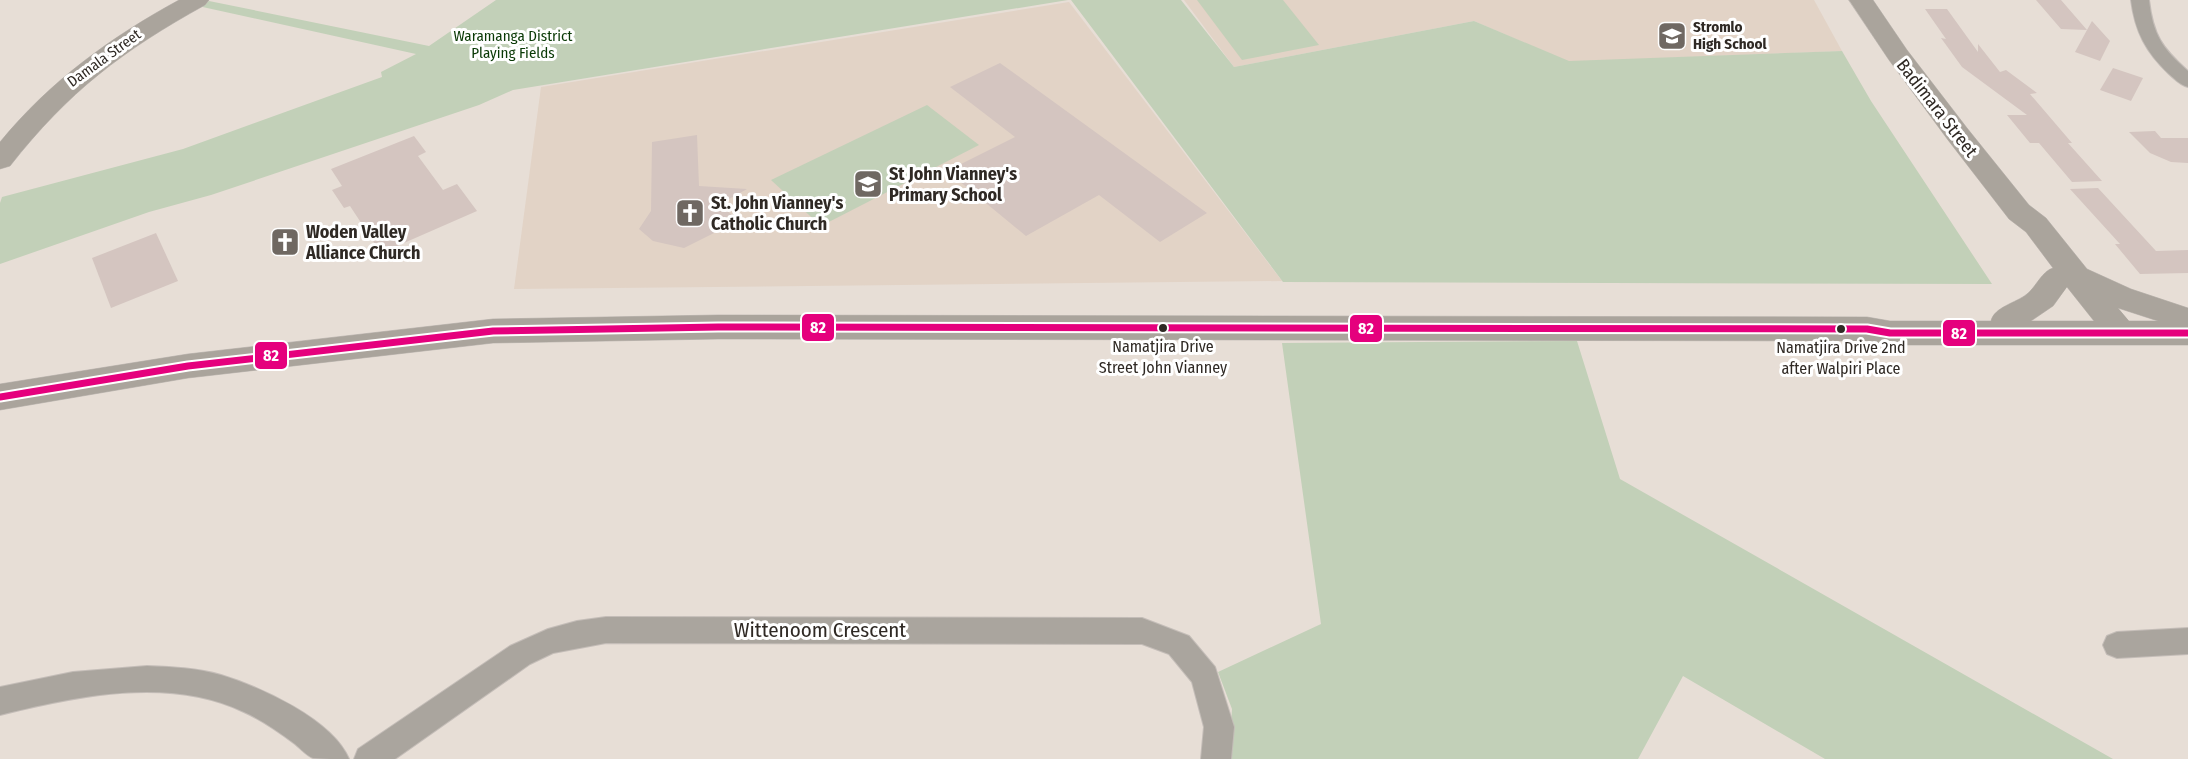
<svg xmlns="http://www.w3.org/2000/svg" width="2188" height="759" font-family="'Fira Sans Condensed',sans-serif">
<rect width="100%" height="100%" fill="#e7ded6"/>
<g fill="#e2d3c6">
<polygon points="1184,0 1814,0 1842,51 1569,62 1474,21 1234,67"/>
<polygon points="1069,2 1282,281 514,289 541,87"/>
</g>
<g fill="#c2d0b8">
<polygon points="496,0 1068,0 513,90 479,105 211,195 149,212 0,264 0,203 2,197 183,149 382,77 381,72 416,54 198,6 209,1 429,46"/>
<polygon points="1071,0 1181,0 1234,67 1474,21 1569,61 1842,51 1871,101 1992,284 1283,282"/>
<polygon points="1197,0 1283,0 1319,45 1242,60"/>
<polygon points="927,105 979,145 821,226 771,180"/>
<polygon points="1577,341 1620,479 2113,759 1825,759 1683,676 1638,759 1229,759 1232,709 1218,672 1321,624 1282,343"/>
</g>
<g fill="#d4c5c0">
<polygon points="2036,0 2061,0 2087,30 2092,21 2110,41 2100,61 2075,52 2087,30 2061,29"/>
<polygon points="1925,9 1947,9 1978,52 1978,44 2000,72 2006,70 2037,93 2030,94 2072,143 2068,143 2102,181 2072,182 2039,143 2030,143 2007,115 2027,115 1962,67 1941,38 1946,39"/>
<polygon points="1000,63 1207,213 1160,242 1099,195 1026,236 947,171 1015,137 950,87"/>
<polygon points="2113,68 2143,78 2131,101 2100,90"/>
<polygon points="2155,131 2161,138 2188,138 2188,163 2171,162 2150,153 2129,132"/>
<polygon points="697,135 699,186 747,189 720,204 738,221 684,248 653,241 639,229 651,211 652,142"/>
<polygon points="414,136 426,152 418,156 443,190 457,184 477,211 381,253 350,206 344,208 332,190 342,186 331,169"/>
<polygon points="2098,188 2156,251 2188,250 2188,273 2140,274 2115,244 2120,244 2070,189"/>
<polygon points="156,233 178,281 111,308 92,258"/>
</g>
<g fill="none" stroke-linecap="round" stroke-linejoin="round">
<g stroke="#c4bdb8" stroke-width="2">
<g id="street">
<path d="M2131,0H2149C2153,35 2162,48 2188,71V87C2180,85 2175,79 2169,74C2146,52 2135,32 2131,0Z"/>
<polygon points="606,617 1142,618 1189,636 1215,667 1234,727 1231,759 1201,759 1204,727 1192,682 1169,654 1142,644 606,643 553,653 530,664 395,759 354,759 358,749 510,646 548,629 577,621"/>
<polygon points="2188,628 2188,654 2117,658 2107,654 2103,645 2107,636 2117,632"/>
<path d="M147,666C172,667 197,668 221,675C260,687 332,719 349,759C340,759 321,759 313,758C307,756 300,748 295,744C279,732 262,720 244,712C169,676 77,696 0,715V687L73,672Z"/>
</g>
</g>
<g stroke="#c4bdb8" stroke-width="1">
<g id="secondary">
<path d="M179,0H209L205,5C122,51 69,91 10,166L0,169V142C50,81 111,37 179,0Z"/>
<path d="M1849,0H1873L1907,50L1967,128L2029,205L2046,218L2087,269L2131,289L2188,308V345H1890L1867,341L718,339L493,343L188,378L0,410V384L188,354L493,319L718,315L1867,317L1890,321H1991C1994,307 2016,303 2027,294C2036,287 2042,271 2053,268L2026,232L2009,219L1948,140L1889,60ZM2067,287L2094,321H2031L2053,306ZM2118,308L2158,321H2129Z"/>
</g>
</g>
<use href="#street" fill="#aaa59e" fill-rule="evenodd"/>
<use href="#secondary" fill="#aaa49c" fill-rule="evenodd"/>
<g stroke="#fff" stroke-width="11">
<polyline id="bus-1" points="0,397 188,366 493,331 718,327 1867,329 1890,333 2188,333"/>
</g>
<use href="#bus-1" stroke="#e5007d" stroke-width="7"/>
</g>
<defs>
<g id="school-square" transform="scale(1.5)"><rect x="-9" y="-9" width="18" height="18" rx="4" fill="#6f6862" stroke="#fff"/><path d="M0-5L7-2L0 1L-7-2ZM-4 1L0 2.5L4 1V4Q0 6-4 4Z" fill="#fff"/></g>
<g id="church-square" transform="scale(1.5)"><rect x="-9" y="-9" width="18" height="18" rx="4" fill="#6f6862" stroke="#fff"/><path d="M-1.2-6h2.4v3.5h3.3v2.4h-3.3V6h-2.4V-.1h-3.3v-2.4h3.3Z" fill="#fff"/></g>
</defs>
<g fill-rule="evenodd">
<use href="#school-square" x="1672" y="36"/>
<use href="#school-square" x="868" y="184"/>
<use href="#church-square" x="690" y="213"/>
<use href="#church-square" x="285" y="242"/>
</g>
<g fill="#2f2924" stroke="#fff" stroke-width="2">
<circle cx="1163" cy="328" r="5"/>
<circle cx="1841" cy="329" r="5"/>
</g>
<g text-anchor="middle" stroke-width="6" stroke-linejoin="round" paint-order="stroke">
<g font-size="15" font-weight="bold" fill="#2f2924" stroke="#fff" text-anchor="start">
<text x="1693" y="32">Stromlo<tspan x="1693" dy="17">High School</tspan></text>
</g>
<g font-size="15" fill="#093905" stroke="#fff">
<text x="513" y="41">Waramanga District<tspan x="513" dy="17">Playing Fields</tspan></text>
</g>
<g font-size="15" fill="#2f2924" stroke="#fff">
<text transform="translate(104 58) rotate(-36)" y="5">Damala Street</text>
</g>
<g font-size="16" fill="#2f2924" stroke="#fff">
<text x="1163" y="352">Namatjira Drive<tspan x="1163" dy="21">Street John Vianney</tspan></text>
<text x="1841" y="353">Namatjira Drive 2nd<tspan x="1841" dy="21">after Walpiri Place</tspan></text>
</g>
<g font-size="18" fill="#2f2924" stroke="#fff">
<text transform="translate(1937 108) rotate(52)" y="6">Badimara Street</text>
</g>
<g font-size="18" font-weight="bold" fill="#2f2924" stroke="#fff" text-anchor="start">
<text x="889" y="180">St John Vianney's<tspan x="889" dy="21">Primary School</tspan></text>
<text x="711" y="209">St. John Vianney's<tspan x="711" dy="21">Catholic Church</tspan></text>
<text x="306" y="238">Woden Valley<tspan x="306" dy="21">Alliance Church</tspan></text>
</g>
<g font-size="21" fill="#2f2924" stroke="#fff">
<text x="820" y="637">Wittenoom Crescent</text>
</g>
</g>
<g stroke="#fff" stroke-width="2">
<rect x="801" y="313" width="34" height="29" rx="6" fill="#e5007d"/>
<rect x="1349" y="314" width="34" height="29" rx="6" fill="#e5007d"/>
<rect x="1942" y="319" width="34" height="28" rx="6" fill="#e5007d"/>
<rect x="254" y="341" width="34" height="29" rx="6" fill="#e5007d"/>
</g>
<g font-size="16" text-anchor="middle" font-weight="bold" fill="#fff">
<text x="818" y="333">82</text>
<text x="1366" y="334">82</text>
<text x="1959" y="339">82</text>
<text x="271" y="361">82</text>
</g>
</svg>
